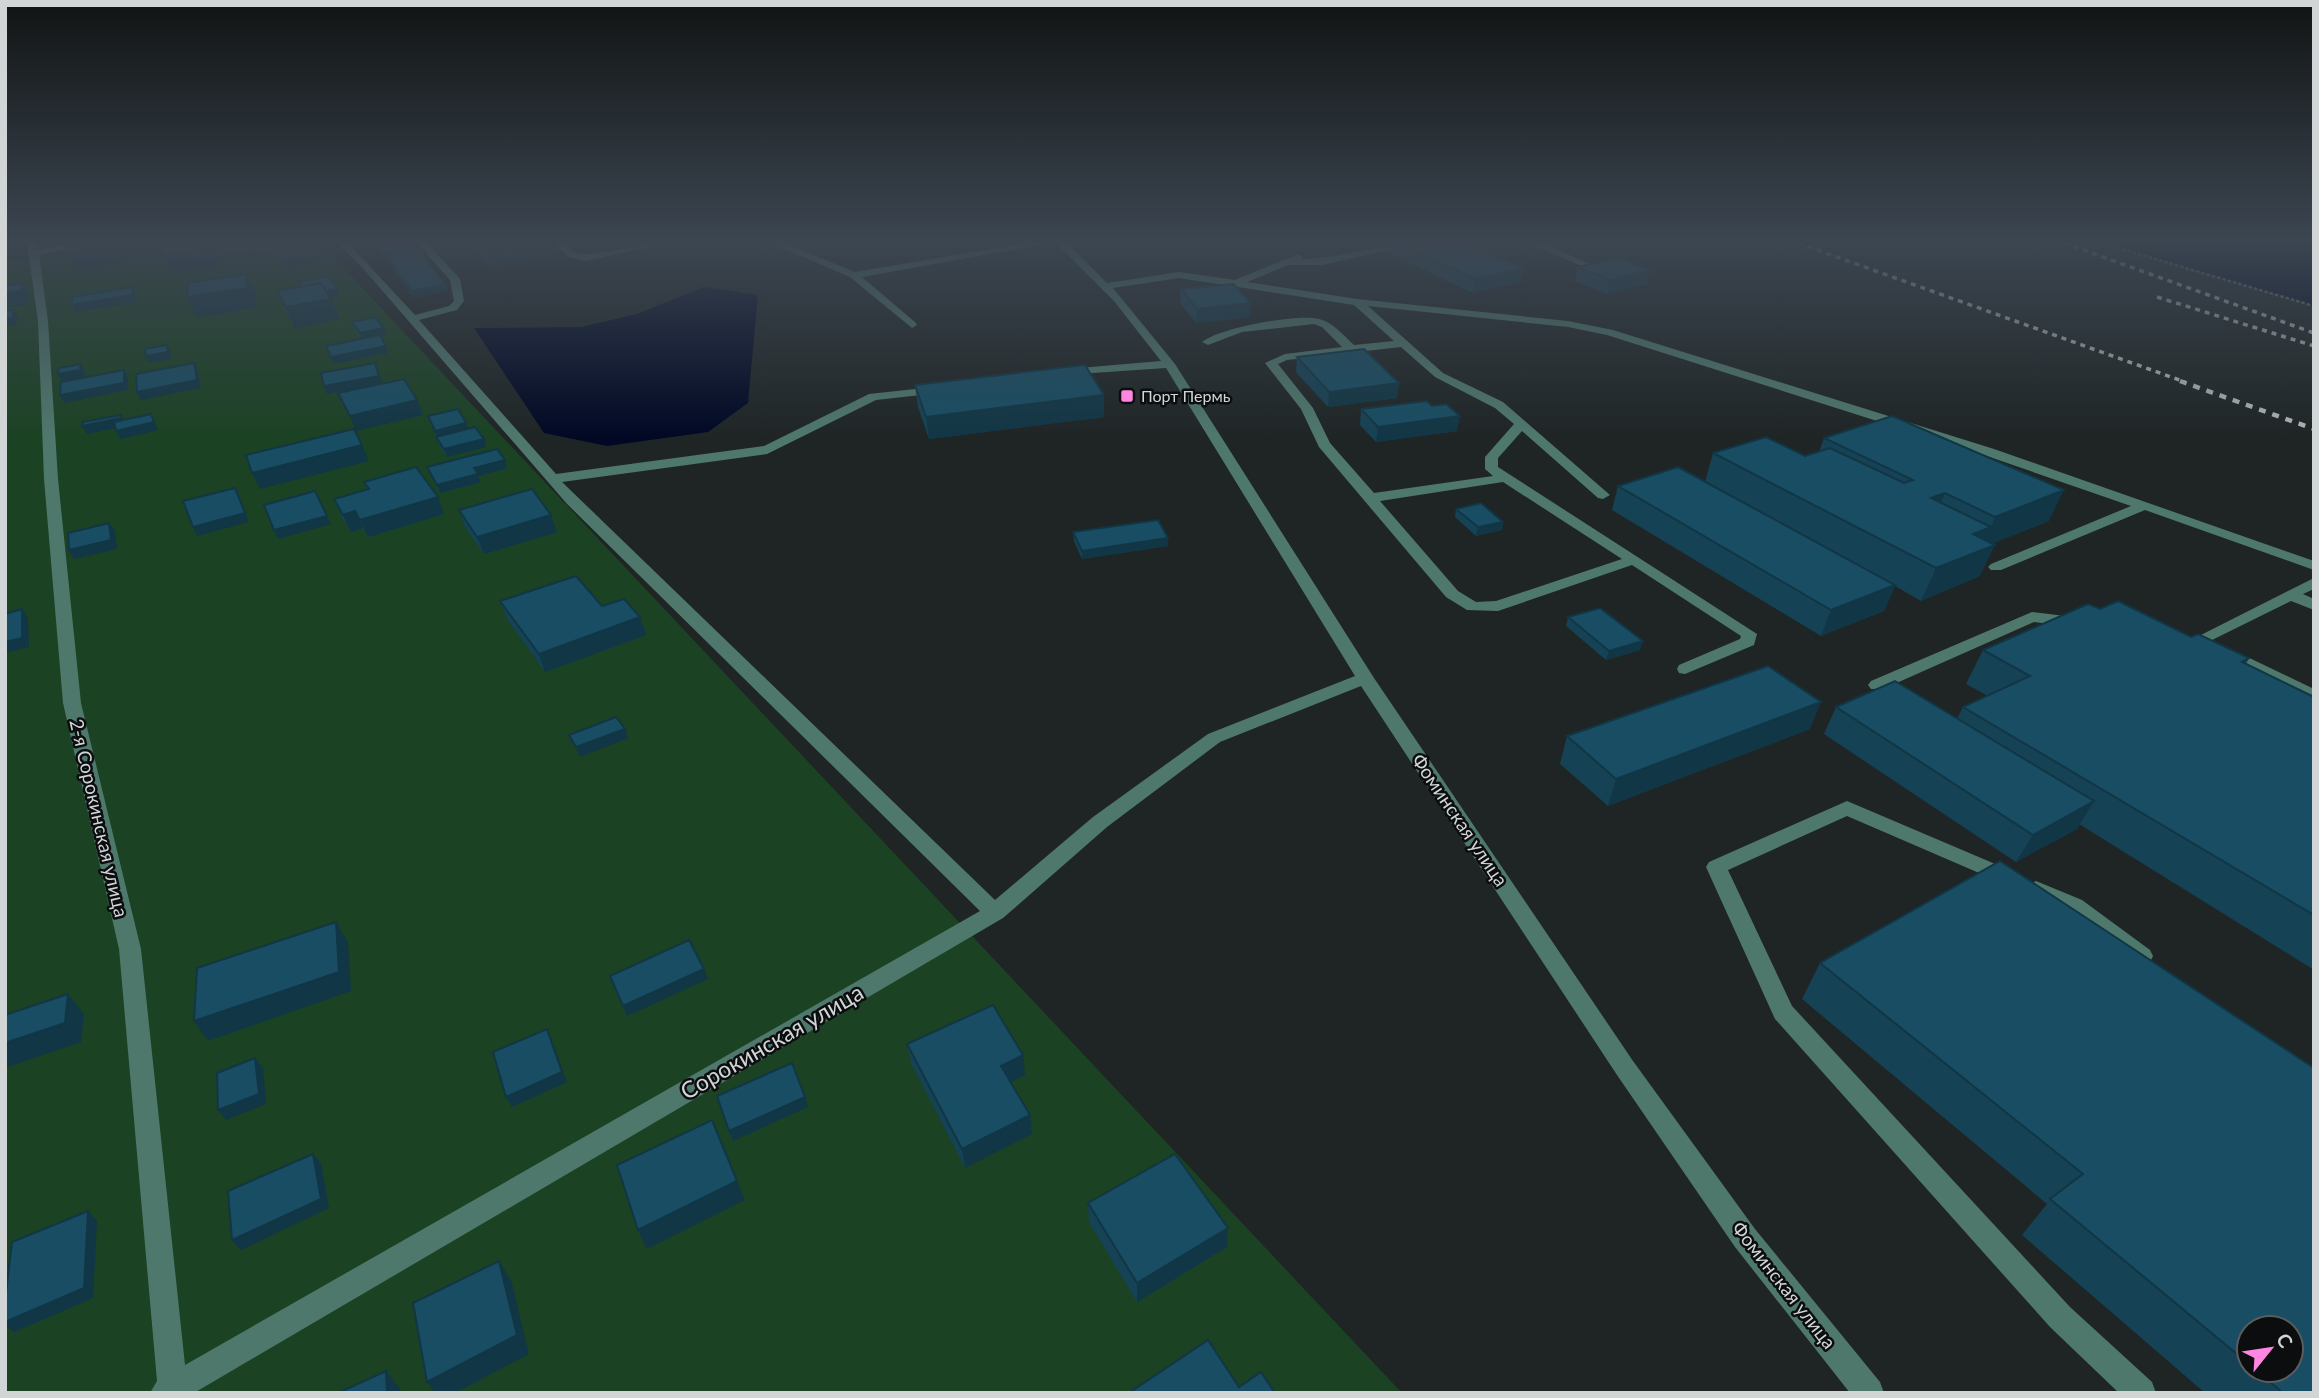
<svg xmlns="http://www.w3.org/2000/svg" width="2319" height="1398" font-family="Lato,sans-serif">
<rect width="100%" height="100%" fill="#1f2525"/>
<polygon fill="#1b4223" points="116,243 320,243 1402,1393 5,1393 5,258 7,262"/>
<g fill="#000824">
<polygon points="2101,243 2314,243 2314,306"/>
<polygon points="704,287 758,295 748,403 708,432 607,446 544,433 474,328 581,327 637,314"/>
</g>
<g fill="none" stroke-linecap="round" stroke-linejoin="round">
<polyline stroke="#6d7272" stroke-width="2.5" stroke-dasharray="3.5 2" stroke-linecap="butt" points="2101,243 2314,306"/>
<g fill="#4f786d" fill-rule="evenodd">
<path d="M27,243H37L38,250L76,243H100L39,255L48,321L58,479L81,703L141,949L185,1365L980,911L567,504L361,266L337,243H348L415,315L449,306L454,301L450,280L417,243H427L460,279L464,301L457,310L419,320L556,474L764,446L869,394L943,386L945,389L939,393L876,400L767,454L562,482L995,900L1093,817L1208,734L1355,676L1166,368L1063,375L1061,373L1067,369L1161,361L1114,301L1056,243H1067L1107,283L1179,272L1235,280L1298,254L1303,257L1301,259C1341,259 1379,243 1419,243L1322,265H1288L1247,282L1357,299L1568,321L1613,330L1994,449L2314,561V570L2145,510L2001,570H1991L1988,567L1991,564L2131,506L1984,455L1607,335L1568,327L1368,306L1443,373L1503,402L1610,495L1603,499L1598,498L1522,431L1498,458V467L1757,634L1754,645L1685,674L1679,673L1677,669L1679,665L1740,639L1741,636L1632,565L1498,611L1467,610L1446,597L1319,447L1301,409L1265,363L1285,354L1342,347L1322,327L1314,324L1242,332L1208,345L1202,342C1219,328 1298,313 1319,319C1334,323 1343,335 1354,345L1394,341L1354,305L1179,278L1113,288L1175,364L1374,678L1633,1061L1755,1229L1880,1382L1884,1393H1850L1735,1247L1617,1075L1361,686L1220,742L1107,827L1003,918L194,1393H150L157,1381L119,949L63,703L44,479L38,321ZM1401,347L1435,377L1495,408L1514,424L1485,457V469L1493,476L1374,493L1330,443L1313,408L1278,364L1287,360ZM1503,482L1622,559L1496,601L1476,602L1458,591L1380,501Z"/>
<path d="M553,243H564C568,247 572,251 577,253C589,258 645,243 665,243L586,261L569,257Z"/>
<polygon points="771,243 785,243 855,272 1026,243 1050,243 862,277 916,323 917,325 912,328 850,277"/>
<polygon points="1529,243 1543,243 1594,266 1586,268"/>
<polygon points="2314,578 2314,589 2303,594 2314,599 2314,610 2291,601 2212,640 2314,689 2314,701 2191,640"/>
<polygon points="2032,612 2074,617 2082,622 2074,627 2034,622 1883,689 1871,689 1868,685 1871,681"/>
<polygon points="1847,801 2014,872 2017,877 2014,882 2007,884 2000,882 1847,816 1728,870 1792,1006 2070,1307 2152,1382 2156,1393 2119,1393 2050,1327 1775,1019 1706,867 1709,862"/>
<polygon points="2036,881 2082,900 2150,950 2153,956 2150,962 2142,965 2134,962 2068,912 2029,894 2026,889 2029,884"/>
</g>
<g stroke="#b1b5b5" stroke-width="3.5" stroke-dasharray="5 5" stroke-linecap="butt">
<polyline points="1798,243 2185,382"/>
<polyline points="2064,243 2314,333"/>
<polyline points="2157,297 2314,346"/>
</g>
<polyline stroke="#b1b5b5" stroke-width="4.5" stroke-dasharray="7 7" stroke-linecap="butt" points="2180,381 2314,429"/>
</g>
<g fill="#154255" fill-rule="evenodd">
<polygon points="375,243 413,243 445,284 448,291 414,298"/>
<polygon points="469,243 538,243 542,257 492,267"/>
<polygon points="1390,243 1465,243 1523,268 1521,282 1473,293 1389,253"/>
<polygon points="1578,267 1647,284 1607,294 1575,281"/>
<polygon points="337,289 340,296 330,298 339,319 295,328 286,311 277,291"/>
<polygon points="1181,289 1250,317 1196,323 1180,303"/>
<polygon points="352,322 386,335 381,337 389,353 334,364 362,339 354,329"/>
<polygon points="1297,357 1399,383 1397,398 1328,407 1296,372"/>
<polygon points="915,385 1104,417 929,439 918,407"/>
<polygon points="1361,409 1457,431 1376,442 1360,425"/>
<polygon points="428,416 468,429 484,439 486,447 447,457 439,445 436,437 437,437"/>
<polygon points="1824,438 2049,521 1993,543 1980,576 1921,601 1895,586 1884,611 1821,636 1612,510 1618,486 1705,482 1713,453 1805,456 1819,452"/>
<polygon points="505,460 507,468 478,476 481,482 440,493 430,475 427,467"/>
<polygon points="364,482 438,497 444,514 368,537 363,528 351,532 341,516 334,499 367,490"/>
<polygon points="1456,509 1503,522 1502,530 1476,536 1455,517"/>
<polygon points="459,510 557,532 484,554 465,527"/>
<polygon points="1073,532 1168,546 1082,559 1074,541"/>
<polygon points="500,601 602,606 646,635 545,672 507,619"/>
<polygon points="2100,609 2191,637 2249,658 2246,664 2314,697 2314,970 2079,824 2077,829 2016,862 1824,734 1836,707 1957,719 1963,707 1988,696 1966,684 1983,650"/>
<polygon points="1568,617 1640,650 1606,660 1566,626"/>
<polygon points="1810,729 1608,806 1560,764 1567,736"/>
<path d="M1820,963L2314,1068V1393H2205L2022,1235L2047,1204L1802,999ZM2249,1328L2291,1370H2249Z"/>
<polygon points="907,1044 1025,1075 1010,1082 1030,1115 1032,1134 965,1168 911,1063"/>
<polygon points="1088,1203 1228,1228 1227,1247 1137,1302 1089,1222"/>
</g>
<g fill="#113645">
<polygon points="117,243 221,243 222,245 215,246 222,265 173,274 164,255 77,271 67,252"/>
<polygon points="510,243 538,243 542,257 492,267 486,248"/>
<polygon points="320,255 322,261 286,268 283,261"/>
<polygon points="1523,268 1521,282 1473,293 1475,279"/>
<polygon points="1650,270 1647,284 1607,294 1610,280"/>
<polygon points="247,274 256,293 256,308 196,317 187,297"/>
<polygon points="22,283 29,297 28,304 5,308 5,293"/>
<polygon points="445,284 448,291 414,298 412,291"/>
<polygon points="132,287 136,294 137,302 76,312 72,305"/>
<polygon points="337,289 340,296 309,302 306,295"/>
<polygon points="331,299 339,319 295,328 286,307"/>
<polygon points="1251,303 1250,317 1196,323 1197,309"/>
<polygon points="14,310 18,317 16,325 5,327 5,319"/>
<polygon points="384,328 386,335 363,341 360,333"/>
<polygon points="167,345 171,353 171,359 149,363 146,356"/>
<polygon points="386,346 389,353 334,364 331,357"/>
<polygon points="194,363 198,371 200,388 141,400 137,392"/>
<polygon points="375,363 382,383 327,394 324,386"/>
<polygon points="81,364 85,372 84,378 62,381 58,374"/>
<polygon points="124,370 128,377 128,390 64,403 60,395"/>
<polygon points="1399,383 1397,398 1328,407 1329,392"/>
<polygon points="1104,395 1104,417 929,439 926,417"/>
<polygon points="417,400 423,415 356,431 350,416"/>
<polygon points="151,414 158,430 120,439 116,431"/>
<polygon points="121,415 125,423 126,426 87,434 82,426"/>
<polygon points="1460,416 1457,431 1376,442 1378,427"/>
<polygon points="466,423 469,431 438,439 435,431"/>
<polygon points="484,439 486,447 447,457 444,449"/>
<polygon points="362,445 369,461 260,489 252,473"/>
<polygon points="505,460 507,468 478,476 481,482 440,493 437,485 474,468"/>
<polygon points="235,488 249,522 197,536 193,527"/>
<polygon points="2064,490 2049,521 1981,548 1995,545 1980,576 1921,601 1936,568 1973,534 1991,527 1995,517"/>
<polygon points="1945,493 1932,524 1931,498"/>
<polygon points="438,497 444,514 368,537 360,520"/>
<polygon points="355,511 363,528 351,532 343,515"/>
<polygon points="551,515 557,532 484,554 477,537"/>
<polygon points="327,516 331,524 278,539 274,530"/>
<polygon points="1503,522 1502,530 1476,536 1478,527"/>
<polygon points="109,523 115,531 117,549 74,559 69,550"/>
<polygon points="1168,538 1168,546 1082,559 1082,551"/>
<polygon points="1895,585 1884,611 1821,636 1831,610"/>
<polygon points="22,609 28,618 29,647 5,653 5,642"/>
<polygon points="640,617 646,635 545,672 539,654"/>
<polygon points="1643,641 1640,650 1606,660 1609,651"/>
<polygon points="1821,702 1810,729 1608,806 1616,779"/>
<polygon points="625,729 628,738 580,757 576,747"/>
<polygon points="2094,801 2077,829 2016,862 2033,835"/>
<polygon points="336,922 348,942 351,991 208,1041 194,1021"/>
<polygon points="704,969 708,979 627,1016 623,1006"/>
<polygon points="68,994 84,1014 81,1042 5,1068 5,1043"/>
<polygon points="547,1029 551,1039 567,1082 512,1107 506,1097"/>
<polygon points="1023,1055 1025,1075 1003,1086 1001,1066"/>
<polygon points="255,1058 263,1068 266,1104 226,1120 218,1110"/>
<polygon points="805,1097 808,1107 733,1141 729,1131"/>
<polygon points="1030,1115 1032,1134 965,1168 962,1149"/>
<polygon points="313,1154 321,1163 329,1208 241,1250 232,1240"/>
<polygon points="737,1181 745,1200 647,1249 638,1230"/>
<polygon points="88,1211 97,1221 93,1298 14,1332 5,1325 5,1322"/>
<polygon points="1228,1228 1227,1247 1137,1302 1137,1283"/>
<polygon points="499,1261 511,1280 529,1354 455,1393 435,1393 427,1382"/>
<polygon points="386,1371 400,1389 401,1393 387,1393"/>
</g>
<g fill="#184d63" stroke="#113645" stroke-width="2">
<polygon points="65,243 117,243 67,252"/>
<polygon points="166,243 213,243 214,246 164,255 161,244"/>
<polygon points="377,243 413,243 445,284 412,291"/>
<polygon points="481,243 510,243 486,248"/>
<polygon points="1396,243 1465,243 1523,268 1475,279"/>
<polygon points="299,245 303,250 316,248 320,255 283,261 276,249"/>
<polygon points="1619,258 1650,270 1610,280 1578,267"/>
<polygon points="247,274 247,288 187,297 188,283"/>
<polygon points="329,276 337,289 326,291 321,283 302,287 299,282"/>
<polygon points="22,283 21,291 5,293 5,286"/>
<polygon points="321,283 331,299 286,307 277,291"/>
<polygon points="1233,284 1251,303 1197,309 1181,289"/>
<polygon points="132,287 133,295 72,305 72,297"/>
<polygon points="14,310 12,318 5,319 5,311"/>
<polygon points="375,317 384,328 360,333 352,322"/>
<polygon points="380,335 386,346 331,357 326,346"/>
<polygon points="167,345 168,352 146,356 145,349"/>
<polygon points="1364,349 1399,383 1329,392 1297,357"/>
<polygon points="194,363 197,380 137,392 136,374"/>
<polygon points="375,363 379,376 324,386 321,373"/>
<polygon points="81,364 80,370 58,374 59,368"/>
<polygon points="1085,365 1104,395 926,417 915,385"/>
<polygon points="124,370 124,383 60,395 61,382"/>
<polygon points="404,379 417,400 350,416 338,393"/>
<polygon points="1427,401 1432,406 1446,404 1460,416 1378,427 1361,409"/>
<polygon points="458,409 466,423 435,431 428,416"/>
<polygon points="151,414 154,422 116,431 114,422"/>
<polygon points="121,415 121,418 82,426 83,422"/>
<polygon points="1892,416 2064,490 1995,517 1945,493 1931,498 1991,527 1973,534 1995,545 1936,568 1713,453 1766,437 1805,456 1830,448 1904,483 1913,480 1824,438"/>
<polygon points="475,427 484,439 444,449 436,437"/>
<polygon points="354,429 362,445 252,473 246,455"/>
<polygon points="497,449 505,460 474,468 478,474 437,485 427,467"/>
<polygon points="416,467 438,497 360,520 355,511 343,515 334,499 369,489 364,482"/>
<polygon points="1678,467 1895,585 1831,610 1618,486"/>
<polygon points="235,488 245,513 193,527 183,501"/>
<polygon points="532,489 551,515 477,537 459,510"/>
<polygon points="315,491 327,516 274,530 264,505"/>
<polygon points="1481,503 1503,522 1478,527 1456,509"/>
<polygon points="1158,520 1168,538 1082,551 1073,532"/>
<polygon points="109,523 111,540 69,550 68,533"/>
<polygon points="576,576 602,606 624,599 640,617 539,654 500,601"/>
<polygon points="2118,601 2191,637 2198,634 2249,658 2242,662 2314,697 2314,915 1963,707 2030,676 1983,650 2088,604 2100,609"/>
<polygon points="1600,608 1643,641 1609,651 1568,617"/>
<polygon points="22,609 22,638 5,642 5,614"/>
<polygon points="1768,666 1821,702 1616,779 1567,736"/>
<polygon points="1895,681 2094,801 2033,835 1836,707"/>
<polygon points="616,717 625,729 576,747 569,735"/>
<polygon points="2000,861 2314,1068 2314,1393 2283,1393 2256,1370 2291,1370 2291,1328 2249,1328 2249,1364 2050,1199 2083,1174 1820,963"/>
<polygon points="336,922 339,972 194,1021 197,968"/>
<polygon points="689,940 704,969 623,1006 610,976"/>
<polygon points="68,994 65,1023 5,1043 5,1015"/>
<polygon points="993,1005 1023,1055 1001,1066 1030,1115 962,1149 907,1044"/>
<polygon points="547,1029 562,1072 506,1097 493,1052"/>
<polygon points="255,1058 259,1094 218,1110 217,1073"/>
<polygon points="792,1063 805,1097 729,1131 717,1096"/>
<polygon points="712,1120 737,1181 638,1230 617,1165"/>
<polygon points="313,1154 321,1199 232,1240 228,1191"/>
<polygon points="1175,1154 1228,1228 1137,1283 1088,1203"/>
<polygon points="88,1211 84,1288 5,1322 5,1301 12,1242"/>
<polygon points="499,1261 517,1335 427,1382 413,1303"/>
<polygon points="1208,1340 1239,1387 1261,1372 1275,1393 1129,1393"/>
<polygon points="386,1371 387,1393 338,1393"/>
</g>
<linearGradient id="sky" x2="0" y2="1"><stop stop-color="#111414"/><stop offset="0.55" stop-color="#3c4651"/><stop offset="1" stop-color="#3c4651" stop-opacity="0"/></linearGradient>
<rect width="2319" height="439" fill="url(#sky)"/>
<rect fill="#fe86e1" stroke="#0b0d0e" stroke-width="2.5" x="1120" y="389" width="14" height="14" rx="3.5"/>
<g text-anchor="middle" stroke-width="5" stroke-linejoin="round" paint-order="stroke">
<g font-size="16" fill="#d1d5d5" stroke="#0b0d0e" text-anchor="start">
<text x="1141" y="402">Порт Пермь</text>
</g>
<g font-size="19" fill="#d1d5d5" stroke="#0b0d0e">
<text transform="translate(99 818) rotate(77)" y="7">2-я Сорокинская улица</text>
<text transform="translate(1460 820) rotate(56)" y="7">Фоминская улица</text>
<text transform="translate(1784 1285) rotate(52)" y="7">Фоминская улица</text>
</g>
<g font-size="23" fill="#d1d5d5" stroke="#0b0d0e">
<text transform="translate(772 1042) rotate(-30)" y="8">Сорокинская улица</text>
</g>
</g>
<rect width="2319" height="1398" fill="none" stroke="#d1d5d5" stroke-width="14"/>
<g transform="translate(2270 1349) rotate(60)"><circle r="33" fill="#0b0d0e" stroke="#5a5d5e" stroke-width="2"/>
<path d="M0-5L12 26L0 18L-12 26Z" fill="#fe86e1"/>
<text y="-10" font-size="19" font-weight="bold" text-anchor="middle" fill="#d1d5d5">С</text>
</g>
</svg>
